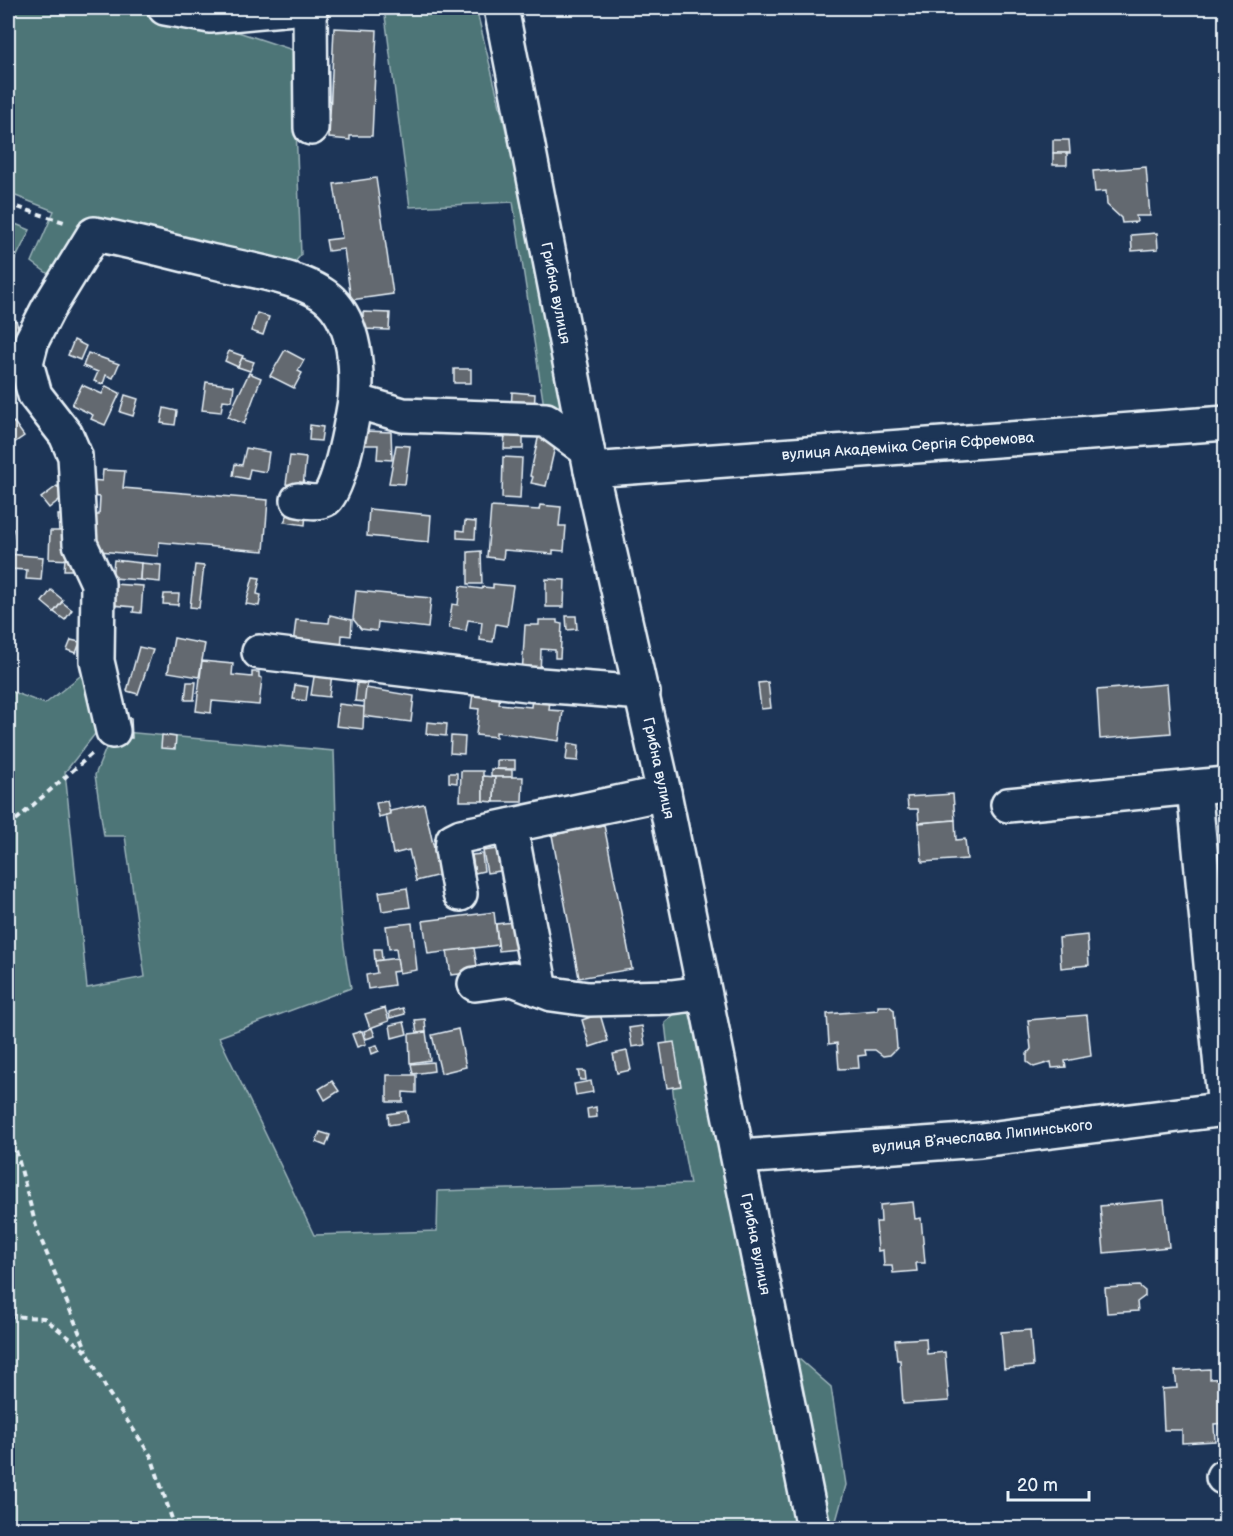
<svg xmlns="http://www.w3.org/2000/svg" width="1233" height="1536" font-family="'Balsamiq Sans',sans-serif">
<rect width="100%" height="100%" fill="#1d3557"/>
<filter id="ink" filterUnits="userSpaceOnUse"><feTurbulence type="fractalNoise" baseFrequency=".0167" numOctaves="2"/><feDisplacementMap in="SourceGraphic" scale="12" xChannelSelector="R" yChannelSelector="G"/><feConvolveMatrix kernelMatrix="1 2 1 2 8 2 1 2 1" color-interpolation-filters="sRGB"/></filter>
<g filter="url(#ink)">
<g fill="#4d7477" stroke="#9ab2b8" stroke-width="1.5">
<polygon points="8,8 165,8 293,50 301,255 281,278 105,236 80,221 94,234 62,284 32,262 54,211 8,193"/>
<polygon points="384,8 476,8 525,209 564,400 546,420 513,202 410,207"/>
<polygon points="8,221 30,230 8,274"/>
<path d="M84,673L102,725L65,772L87,988L145,977L125,836H104L95,775L113,731L334,751C337,830 335,910 351,988L219,1037L314,1235L437,1231L438,1191L690,1184L674,1100L665,1023L687,1002L723,1159L760,1358L799,1359L831,1387L846,1485L836,1521L756,1524V1528H8V690L45,704Z"/>
</g>
<g fill="#64696f" stroke="#e8f1f8" stroke-width="1.5">
<polygon points="334,28 377,30 372,136 350,136 350,140 329,138"/>
<polygon points="1053,140 1069,140 1070,153 1053,153"/>
<rect x="1053" y="153" width="14" height="12"/>
<polygon points="1146,167 1150,216 1136,216 1137,222 1122,223 1121,218 1107,205 1106,191 1095,192 1093,171"/>
<polygon points="376,178 393,294 351,300 344,249 328,251 326,240 342,238 334,184"/>
<polygon points="1157,233 1158,249 1132,251 1131,235"/>
<polygon points="363,312 390,313 389,330 363,329"/>
<polygon points="257,313 269,317 263,335 251,331"/>
<polygon points="16,320 21,340 8,344 8,323"/>
<polygon points="74,340 86,346 80,360 68,355"/>
<polygon points="285,350 304,360 298,371 302,373 294,388 270,376"/>
<polygon points="229,351 243,356 238,367 225,361"/>
<polygon points="88,353 119,364 113,378 106,375 103,384 94,381 98,372 83,366"/>
<polygon points="242,358 254,362 250,371 238,367"/>
<rect x="454" y="369" width="17" height="14"/>
<polygon points="249,373 261,378 244,424 228,417"/>
<polygon points="206,382 234,386 232,401 223,400 221,412 202,410"/>
<polygon points="82,385 102,394 106,386 120,393 105,425 91,419 93,415 72,405"/>
<polygon points="512,392 535,394 534,412 511,411"/>
<polygon points="125,395 138,399 133,416 120,412"/>
<polygon points="164,408 177,411 175,425 161,423"/>
<polygon points="14,422 24,436 8,447 8,427"/>
<polygon points="310,425 323,427 321,441 309,440"/>
<polygon points="366,431 391,432 392,460 377,459 378,445 365,445"/>
<polygon points="505,431 523,431 523,449 504,449"/>
<polygon points="539,434 557,438 546,486 531,483 533,477 530,476"/>
<polygon points="396,445 410,446 405,484 389,483"/>
<polygon points="246,448 269,452 266,472 250,469 248,479 233,476 235,464 242,465"/>
<polygon points="290,456 306,458 303,486 286,484"/>
<polygon points="503,457 522,458 520,499 502,498"/>
<polygon points="103,470 125,471 123,488 268,500 264,551 159,542 158,556 87,550 90,515 99,515 100,497 89,496 91,480 102,481"/>
<polygon points="57,486 64,496 49,508 41,498"/>
<polygon points="540,505 561,507 559,526 566,526 564,551 553,550 553,554 504,550 503,559 487,557 491,507 539,510"/>
<polygon points="369,509 431,515 429,542 367,536"/>
<polygon points="290,510 306,512 305,525 284,522"/>
<polygon points="72,514 63,531 59,531 58,515"/>
<polygon points="465,521 476,522 475,539 457,538 457,530 464,531"/>
<polygon points="8,528 13,529 11,542 8,542"/>
<polygon points="50,531 63,531 63,540 75,540 74,560 49,559"/>
<polygon points="481,551 482,584 468,584 468,552"/>
<polygon points="8,554 43,557 41,580 26,579 27,570 8,569"/>
<polygon points="65,559 74,560 74,570 64,570"/>
<polygon points="114,560 141,563 140,580 112,578"/>
<polygon points="141,563 161,565 160,582 140,580"/>
<polygon points="195,565 204,566 199,608 190,607"/>
<polygon points="253,577 260,578 257,594 261,595 259,606 246,604"/>
<polygon points="546,579 565,580 564,607 546,607"/>
<polygon points="113,584 143,586 141,613 133,612 134,607 112,605"/>
<polygon points="493,584 513,586 507,626 496,624 493,642 480,640 482,622 468,620 466,631 449,628 452,604 458,605 460,586 482,589 483,587 493,588"/>
<polygon points="51,590 63,600 54,612 42,602"/>
<polygon points="356,591 431,598 428,628 378,622 377,631 361,629 353,619"/>
<polygon points="164,594 179,594 178,605 163,604"/>
<polygon points="62,602 72,610 65,620 54,612"/>
<polygon points="330,615 352,620 351,636 342,635 341,649 293,644 296,620 329,623"/>
<polygon points="566,616 576,616 577,629 567,630"/>
<polygon points="539,620 557,620 557,623 562,624 560,658 555,658 555,650 541,649 540,676 522,675 525,625 539,625"/>
<polygon points="174,638 205,644 199,677 168,672"/>
<polygon points="71,640 80,642 76,653 67,650"/>
<polygon points="139,647 153,650 138,694 127,691"/>
<polygon points="202,661 233,664 232,675 252,677 252,672 259,672 259,677 262,678 259,705 212,701 211,713 196,711"/>
<polygon points="315,671 332,674 329,697 311,695"/>
<polygon points="187,682 196,682 194,700 185,700"/>
<polygon points="768,682 771,708 761,709 758,683"/>
<polygon points="357,683 367,684 365,702 355,701"/>
<polygon points="1167,684 1171,733 1100,739 1097,690"/>
<polygon points="295,685 308,687 306,701 293,699"/>
<polygon points="366,688 414,696 411,722 363,716"/>
<polygon points="473,693 500,695 499,704 531,707 532,698 550,700 549,710 563,711 559,741 496,732 496,737 476,735 479,709 471,708"/>
<polygon points="339,704 364,707 363,729 336,726"/>
<polygon points="122,718 131,718 132,738 123,738"/>
<polygon points="427,722 447,724 446,736 426,734"/>
<polygon points="162,735 176,737 175,749 161,748"/>
<polygon points="451,736 465,737 464,754 450,753"/>
<polygon points="568,743 579,745 578,761 566,760"/>
<rect x="497" y="760" width="18" height="9"/>
<polygon points="491,769 512,770 512,777 491,777"/>
<polygon points="461,771 483,771 483,801 460,801"/>
<polygon points="449,773 457,773 457,783 449,782"/>
<polygon points="483,776 495,777 494,802 483,801"/>
<polygon points="495,777 523,777 522,802 494,802"/>
<polygon points="953,794 955,820 919,823 918,809 908,809 907,797"/>
<polygon points="387,801 390,814 379,817 376,803"/>
<polygon points="424,804 440,875 416,881 409,850 393,854 386,815 390,814 390,811"/>
<polygon points="955,820 956,840 965,839 967,859 922,862 919,823"/>
<polygon points="604,825 632,969 579,978 552,835"/>
<polygon points="497,849 500,871 487,873 483,851"/>
<polygon points="482,854 484,871 475,873 472,855"/>
<polygon points="407,888 410,907 382,911 379,892"/>
<polygon points="494,912 498,945 428,954 423,921"/>
<polygon points="513,922 517,949 499,951 496,924"/>
<polygon points="412,923 417,970 399,973 396,948 389,949 386,926"/>
<polygon points="1087,935 1089,965 1061,968 1059,938"/>
<polygon points="474,948 478,972 451,975 447,951"/>
<polygon points="374,949 381,949 382,960 375,961"/>
<polygon points="397,958 399,971 392,972 394,985 368,989 366,975 377,973 375,961"/>
<polygon points="878,1006 889,1006 894,1010 897,1048 890,1055 883,1056 875,1050 865,1050 866,1055 858,1056 859,1068 839,1069 837,1043 829,1044 827,1014 878,1010"/>
<polygon points="385,1008 389,1021 370,1028 365,1014"/>
<polygon points="403,1008 405,1014 390,1018 389,1012"/>
<polygon points="600,1014 608,1041 590,1047 582,1020"/>
<polygon points="1087,1015 1091,1056 1065,1061 1066,1067 1052,1068 1051,1062 1034,1067 1027,1062 1027,1054 1031,1049 1028,1020"/>
<polygon points="425,1019 426,1032 417,1033 415,1020"/>
<polygon points="404,1022 407,1034 392,1038 390,1025"/>
<polygon points="642,1026 645,1045 632,1047 629,1028"/>
<polygon points="372,1028 375,1036 366,1039 364,1031"/>
<polygon points="458,1029 466,1067 441,1073 432,1035"/>
<polygon points="362,1031 366,1044 357,1047 352,1034"/>
<polygon points="426,1032 430,1060 410,1063 409,1034"/>
<polygon points="674,1042 681,1086 667,1088 660,1044"/>
<polygon points="377,1045 379,1051 372,1054 370,1047"/>
<polygon points="627,1051 631,1070 617,1073 613,1054"/>
<polygon points="433,1062 434,1071 413,1074 411,1064"/>
<polygon points="578,1071 585,1071 586,1080 580,1080"/>
<polygon points="387,1075 416,1075 416,1093 403,1092 403,1102 387,1102"/>
<polygon points="332,1081 339,1091 325,1100 319,1089"/>
<polygon points="591,1081 593,1092 576,1095 574,1084"/>
<polygon points="596,1107 597,1117 588,1118 587,1109"/>
<polygon points="406,1111 408,1122 389,1125 388,1114"/>
<polygon points="320,1132 330,1135 326,1146 316,1142"/>
<polygon points="1164,1200 1169,1247 1104,1253 1100,1206"/>
<polygon points="913,1202 915,1219 921,1218 925,1263 916,1263 917,1271 893,1273 892,1266 884,1266 883,1250 878,1251 876,1222 881,1222 880,1205"/>
<polygon points="1139,1286 1145,1291 1145,1296 1137,1302 1138,1311 1107,1313 1105,1288"/>
<polygon points="1030,1330 1033,1366 1004,1369 1001,1332"/>
<polygon points="926,1338 927,1354 945,1352 949,1401 903,1404 900,1360 897,1360 895,1340"/>
<polygon points="1210,1369 1210,1379 1226,1378 1226,1423 1214,1424 1215,1441 1182,1443 1182,1430 1164,1430 1162,1389 1177,1388 1175,1371"/>
</g>
<g fill="none" stroke-linecap="round" stroke-linejoin="round">
<g stroke="#e8f1f8" stroke-width="38">
<g id="minor">
<polyline points="165,8 210,16 294,8"/>
<polyline points="310,8 311,128"/>
<polyline points="501,8 591,470 664,793 813,1528"/>
<polyline points="591,470 1226,423"/>
<path d="M298,500C306,501 318,504 326,499C340,489 352,419 355,401"/>
<polyline points="259,652 527,684 643,693"/>
<path d="M113,731L97,661L98,583L80,544L75,456L66,435L35,395L26,363L32,340L48,309L94,234C132,241 168,251 206,260C240,269 306,276 331,301C355,325 358,369 355,401L403,415L546,420L587,450"/>
<polyline points="1194,787 1226,784"/>
<polyline points="1008,805 1194,787 1225,1109"/>
<polyline points="510,826 541,990"/>
<polyline points="460,894 452,849 453,840 461,836 664,793"/>
<polyline points="475,984 513,979 552,994 588,999 671,997 703,993"/>
<polyline points="739,1157 980,1140 1226,1109"/>
<polyline points="1223,1477 1226,1477"/>
</g>
</g>
<g stroke="#e8f1f8" stroke-width="4" stroke-dasharray="6 4.5" stroke-linecap="butt">
<polyline points="8,204 67,223"/>
<polyline points="8,827 95,751"/>
<polyline points="8,1120 37,1230 87,1351"/>
<polyline points="8,1316 44,1318 87,1352 108,1392 151,1456 175,1528"/>
</g>
<use href="#minor" stroke="#1d3557" stroke-width="33"/>
</g>
</g>
<g text-anchor="middle" stroke-width="6" stroke-linejoin="round" paint-order="stroke">
<g font-size="15" fill="#e8f1f8" stroke="#1d3557">
<text transform="translate(556 293) rotate(79)" y="5">Грибна вулиця</text>
<text transform="translate(908 446) rotate(-4)" y="5">вулиця Академіка Сергія Єфремова</text>
<text transform="translate(659 768) rotate(78)" y="5">Грибна вулиця</text>
<text transform="translate(982 1136) rotate(-6)" y="5">вулиця Вʼячеслава Липинського</text>
<text transform="translate(756 1244) rotate(79)" y="5">Грибна вулиця</text>
</g>
</g>
<rect width="1233" height="1536" fill="none" stroke="#1d3557" stroke-width="30"/>
<rect x="15" y="15" width="1203" height="1506" fill="none" stroke="#e8f1f8" stroke-width="2" filter="url(#ink)"/>
<path d="M1008 1491v9h81v-9" fill="none" stroke="#e8f1f8" stroke-width="3"/>
<text x="1017" y="1491" font-size="18" fill="#e8f1f8" stroke="#1d3557" stroke-width="4.5" paint-order="stroke">20 m</text>
</svg>
